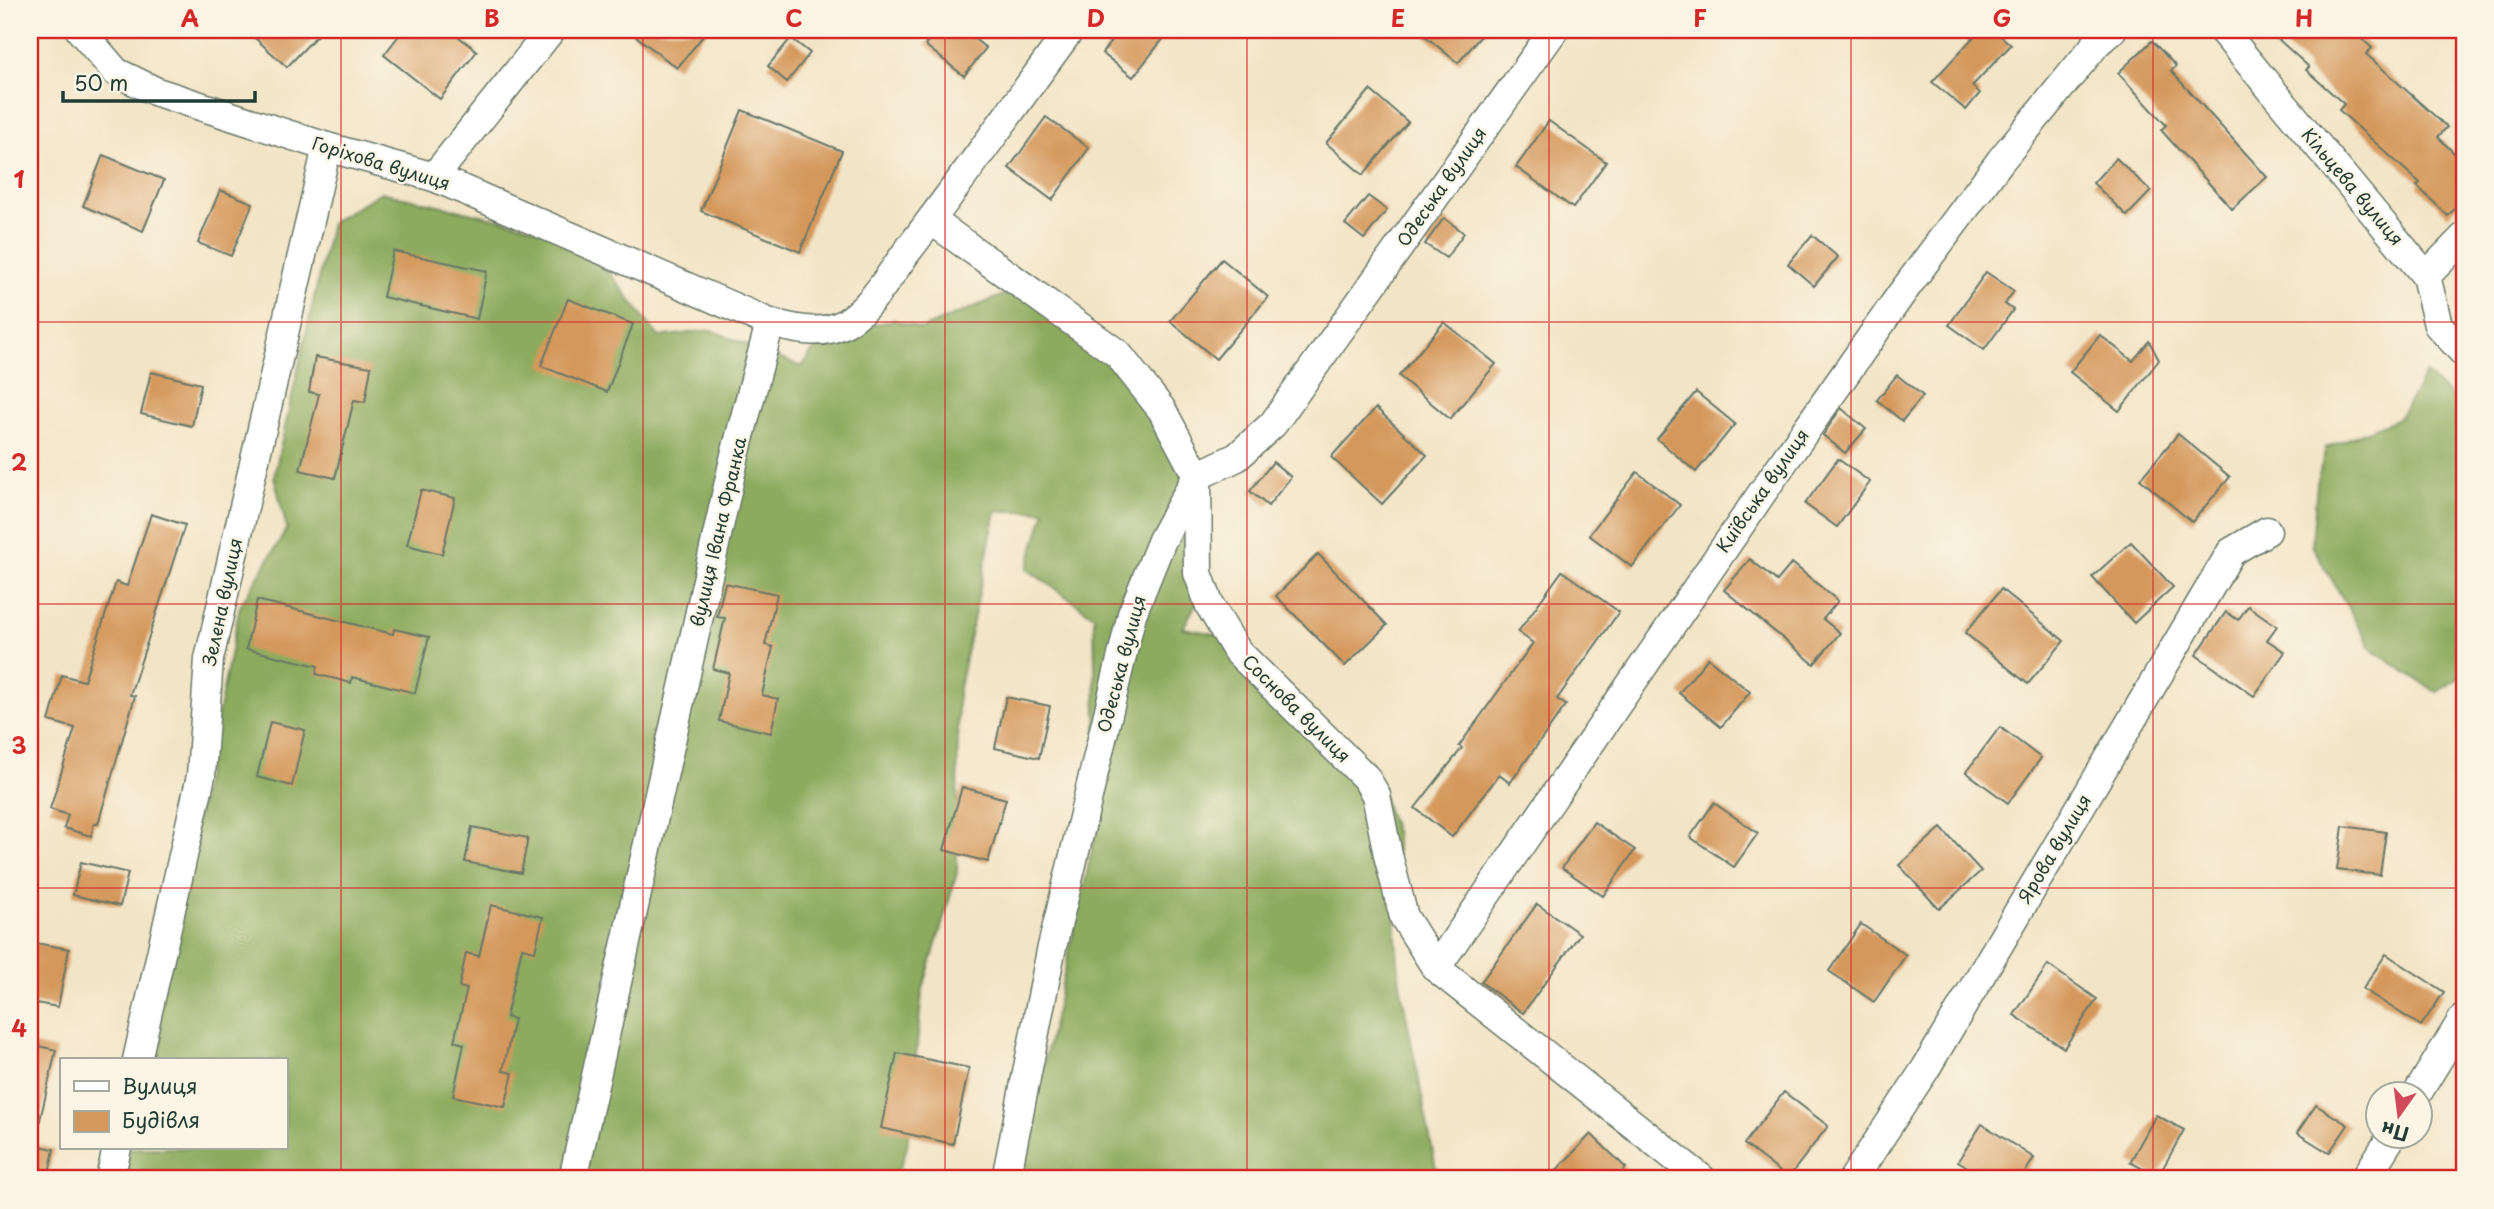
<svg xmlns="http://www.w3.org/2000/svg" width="2494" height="1209" font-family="'Playpen Sans',sans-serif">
<rect width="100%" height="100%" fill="#fcf5e5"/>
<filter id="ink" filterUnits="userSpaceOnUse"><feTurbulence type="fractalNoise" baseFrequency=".0143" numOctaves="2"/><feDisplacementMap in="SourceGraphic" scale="14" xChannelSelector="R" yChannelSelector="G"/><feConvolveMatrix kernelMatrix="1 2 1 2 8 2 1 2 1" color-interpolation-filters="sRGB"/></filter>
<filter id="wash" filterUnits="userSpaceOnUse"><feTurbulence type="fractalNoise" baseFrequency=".00686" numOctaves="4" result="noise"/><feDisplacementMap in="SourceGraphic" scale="28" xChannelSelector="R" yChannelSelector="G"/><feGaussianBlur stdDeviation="1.57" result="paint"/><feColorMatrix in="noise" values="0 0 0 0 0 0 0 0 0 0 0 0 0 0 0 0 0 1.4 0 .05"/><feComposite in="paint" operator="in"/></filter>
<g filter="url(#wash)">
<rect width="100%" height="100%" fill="#f2e4c6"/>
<g fill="#8dab5e" stroke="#567449" stroke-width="2">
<polygon points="381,192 525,225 591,249 659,337 711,330 801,367 823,337 894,320 921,329 1006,294 1062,302 1162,385 1186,458 1200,596 1183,628 1232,637 1344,748 1371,762 1396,835 1396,939 1400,984 1438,1179 1018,1179 1098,823 1094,616 1027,569 1045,511 996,511 958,692 957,873 922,992 907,1147 896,1179 124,1179 130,1148 285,1148 285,1060 148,1060 240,606 287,529 274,476 331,223"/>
<polygon points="2426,374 2464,407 2464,675 2437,692 2373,651 2312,545 2317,483 2326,448 2399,418"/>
</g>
<g id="blocks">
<g fill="#d4985b">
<polygon points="246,30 322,30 287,67"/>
<polygon points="403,30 450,30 477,51 440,99 384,55"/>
<polygon points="628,30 708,30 677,68"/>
<polygon points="937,30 963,30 986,48 964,76 925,45"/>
<polygon points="1120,30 1170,30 1133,77 1102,53"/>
<polygon points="1418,30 1486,30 1458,63"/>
<polygon points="1980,30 1994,30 2011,45 1972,86 1980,93 1966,110 1932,82"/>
<polygon points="2268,30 2352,30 2372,48 2366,54 2447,127 2438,137 2464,163 2464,199 2448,216 2417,186 2420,183 2339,110 2344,104 2306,70 2309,67"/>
<polygon points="791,38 810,53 787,82 768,66"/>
<polygon points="2152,41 2176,66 2171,71 2267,177 2232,209 2161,130 2166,125 2118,73"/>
<polygon points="1370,90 1408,122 1363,175 1326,143"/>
<polygon points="742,110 842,151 800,252 701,211"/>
<polygon points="1046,117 1089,148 1052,200 1009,168"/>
<polygon points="1549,121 1606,162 1573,208 1516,167"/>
<polygon points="103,155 164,180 143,231 83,206"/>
<polygon points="2116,158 2151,191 2127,216 2093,183"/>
<polygon points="220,190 253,203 231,256 198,243"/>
<polygon points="1368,196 1387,210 1364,239 1345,224"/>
<polygon points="1444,218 1464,233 1446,258 1425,244"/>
<polygon points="1812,235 1838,257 1814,286 1788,264"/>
<polygon points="393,251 487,271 477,319 383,297"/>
<polygon points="1222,259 1268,297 1216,359 1170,321"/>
<polygon points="1986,272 2014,291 2005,304 2013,310 1984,350 1949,325"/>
<polygon points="568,299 633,324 607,392 541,366"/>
<polygon points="1444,322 1496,364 1450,419 1399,376"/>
<polygon points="2100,335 2133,361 2149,341 2159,360 2119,411 2070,372"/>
<polygon points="315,357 371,367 365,402 354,400 335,478 300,470 319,394 309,392"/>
<polygon points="151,372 201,384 192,426 141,414"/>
<polygon points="1897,375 1923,396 1902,421 1877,400"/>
<polygon points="1696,392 1735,424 1696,472 1657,439"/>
<polygon points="1376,408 1427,455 1382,504 1331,457"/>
<polygon points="1841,408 1866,429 1845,453 1823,435"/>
<polygon points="2178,434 2230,477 2192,522 2140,479"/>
<polygon points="1838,459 1870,482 1837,527 1805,504"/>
<polygon points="1273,462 1291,477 1268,506 1250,491"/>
<polygon points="1637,472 1680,505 1632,567 1589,535"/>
<polygon points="421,490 455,498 442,554 407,545"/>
<polygon points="151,514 185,525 130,695 135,696 98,824 94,824 91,836 64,828 68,815 50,809 75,728 49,721 62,675 84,681 116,582 127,586"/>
<polygon points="2131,542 2173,587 2134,623 2092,577"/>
<polygon points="1318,554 1387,625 1345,666 1276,596"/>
<polygon points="1750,559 1777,581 1792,563 1838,601 1823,619 1840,633 1814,664 1724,590"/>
<polygon points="1562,571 1619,612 1557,699 1566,705 1510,783 1499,775 1452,837 1415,808 1462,748 1459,746 1533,643 1518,632"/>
<polygon points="725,583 777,594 765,645 773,647 762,695 778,699 771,733 719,721 729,673 713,669 725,618 717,617"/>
<polygon points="2001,589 2064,641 2028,684 1965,633"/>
<polygon points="257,600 393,634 394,629 429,637 415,693 352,677 351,683 316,674 318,666 246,649"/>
<polygon points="2248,606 2277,626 2267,640 2285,652 2254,696 2196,655 2226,612 2238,620"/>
<polygon points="1708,658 1750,692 1721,727 1679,693"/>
<polygon points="1006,697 1050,706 1039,758 995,748"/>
<polygon points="270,722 305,730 292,786 257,777"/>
<polygon points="2000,727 2041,758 2008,803 1966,772"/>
<polygon points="962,787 1006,799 988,862 944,850"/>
<polygon points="1714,803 1758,833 1734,867 1690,837"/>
<polygon points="1594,822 1635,850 1603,896 1562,868"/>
<polygon points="2343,826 2386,832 2380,875 2337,870"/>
<polygon points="472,827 528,838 521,873 465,862"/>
<polygon points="1941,828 1981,871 1939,909 1899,865"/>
<polygon points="81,862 128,873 120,906 73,895"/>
<polygon points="1537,904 1580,934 1523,1013 1481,982"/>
<polygon points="491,905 543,917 535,951 522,948 506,1017 514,1019 503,1071 513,1073 505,1107 453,1096 464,1044 454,1041 467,989 459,987 466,953 479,956"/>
<polygon points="1861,924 1906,955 1874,1002 1829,971"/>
<polygon points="30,942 69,949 58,1007 30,1002"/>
<polygon points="2386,954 2444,992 2421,1026 2363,989"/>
<polygon points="2048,965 2097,999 2064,1048 2014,1015"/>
<polygon points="30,1044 56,1050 38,1129 30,1128"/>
<polygon points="897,1053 969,1068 953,1144 881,1128"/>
<polygon points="1784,1092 1828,1126 1788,1178 1744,1144"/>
<polygon points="2316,1105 2348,1125 2329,1153 2297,1133"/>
<polygon points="2156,1115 2184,1130 2158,1177 2130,1162"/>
<polygon points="1982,1124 2034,1158 2021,1179 1987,1179 1958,1161"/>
<polygon points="1591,1134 1626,1168 1616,1179 1548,1179"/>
<polygon points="30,1144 54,1149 48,1179 30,1179"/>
</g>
</g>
</g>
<g filter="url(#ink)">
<use href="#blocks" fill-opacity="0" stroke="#697767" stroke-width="2"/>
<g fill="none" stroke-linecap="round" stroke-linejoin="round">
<g stroke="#697767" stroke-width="31">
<g id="street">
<path d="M80,30L116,72L157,92L327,147L434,177L770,323C796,329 823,337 847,322C871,307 889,276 906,253C962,180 1015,104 1070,30"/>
<polyline points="2222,30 2426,276 2438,325 2464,353"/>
<polyline points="434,177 551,30"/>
<polyline points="931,220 1118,354 1162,410 1197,476 1198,573 1210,606 1237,651 1366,778 1376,795 1388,855 1404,917 1436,968 1702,1179"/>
<polyline points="2426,276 2464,237"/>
<polyline points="1436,968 1773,477 1902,293 2001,160 2097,43 2112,30"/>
<polyline points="137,1060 201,776 209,659 327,147"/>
<polyline points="2417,1094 2464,1017"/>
<polyline points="110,1179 117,1148"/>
<polyline points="573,1179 735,455 770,323"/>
<polyline points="1006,1179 1051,951 1132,614 1162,540 1197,476 1237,457 1273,424 1554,30"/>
<polyline points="1853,1179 1926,1068 2231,552 2267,531"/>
<polyline points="2365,1179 2392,1136"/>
</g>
</g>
<use href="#street" stroke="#fff" stroke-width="28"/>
</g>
</g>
<path fill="none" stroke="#d62828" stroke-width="2" stroke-opacity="0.55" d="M341,30V1179M643,30V1179M945,30V1179M1247,30V1179M1549,30V1179M1851,30V1179M2153,30V1179M30,322H2464M30,604H2464M30,888H2464"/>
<g text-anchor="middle" stroke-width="5" stroke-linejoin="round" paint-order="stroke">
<g font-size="18" fill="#1f3d34" stroke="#fcf5e5">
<text transform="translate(381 164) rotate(17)" y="6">Горіхова вулиця</text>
<text transform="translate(1442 187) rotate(-55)" y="6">Одеська вулиця</text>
<text transform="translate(2352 187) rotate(50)" y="6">Кільцева вулиця</text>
<text transform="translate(1763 491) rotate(-55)" y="6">Київська вулиця</text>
<text transform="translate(719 532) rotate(-77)" y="6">вулиця Івана Франка</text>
<text transform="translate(223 602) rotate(-78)" y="6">Зелена вулиця</text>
<text transform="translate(1122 664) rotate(-75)" y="6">Одеська вулиця</text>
<text transform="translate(1296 709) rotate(45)" y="6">Соснова вулиця</text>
<text transform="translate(2055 849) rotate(-59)" y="6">Ярова вулиця</text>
</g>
</g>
<rect width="2494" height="1209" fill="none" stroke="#fcf5e5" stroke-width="77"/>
<rect x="60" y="1058" width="228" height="91" fill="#fcf5e5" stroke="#a4ab9e" stroke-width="2"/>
<rect x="74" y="1081" width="35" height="10" fill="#ffffff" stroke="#a4ab9e" stroke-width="2"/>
<text x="122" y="1094" font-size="21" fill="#1f3d34">Вулиця</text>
<rect x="74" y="1111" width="35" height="21" fill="#d4985b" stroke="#a4ab9e" stroke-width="2"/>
<text x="122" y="1128" font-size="21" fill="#1f3d34">Будівля</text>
<g transform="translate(2399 1115) rotate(194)"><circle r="33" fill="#fcf5e5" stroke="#a4ab9e" stroke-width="2"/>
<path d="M0-5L12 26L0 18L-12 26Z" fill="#d1495b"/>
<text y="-10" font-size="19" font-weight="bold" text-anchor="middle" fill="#1f3d34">Пн</text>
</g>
<path d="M63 91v10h192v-10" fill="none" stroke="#1f3d34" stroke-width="3.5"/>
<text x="74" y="91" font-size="21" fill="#1f3d34" stroke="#fcf5e5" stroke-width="5" paint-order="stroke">50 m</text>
<rect x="38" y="38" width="2418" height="1132" fill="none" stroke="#d62828" stroke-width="2.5"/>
<g font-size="23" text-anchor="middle" font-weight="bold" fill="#d62828">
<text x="190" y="27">A</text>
<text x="492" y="27">B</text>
<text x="794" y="27">C</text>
<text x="1096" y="27">D</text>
<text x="1398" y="27">E</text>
<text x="1700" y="27">F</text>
<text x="2002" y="27">G</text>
<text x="2304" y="27">H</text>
<text x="19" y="188">1</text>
<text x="19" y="471">2</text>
<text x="19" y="754">3</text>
<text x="19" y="1037">4</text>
</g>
</svg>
